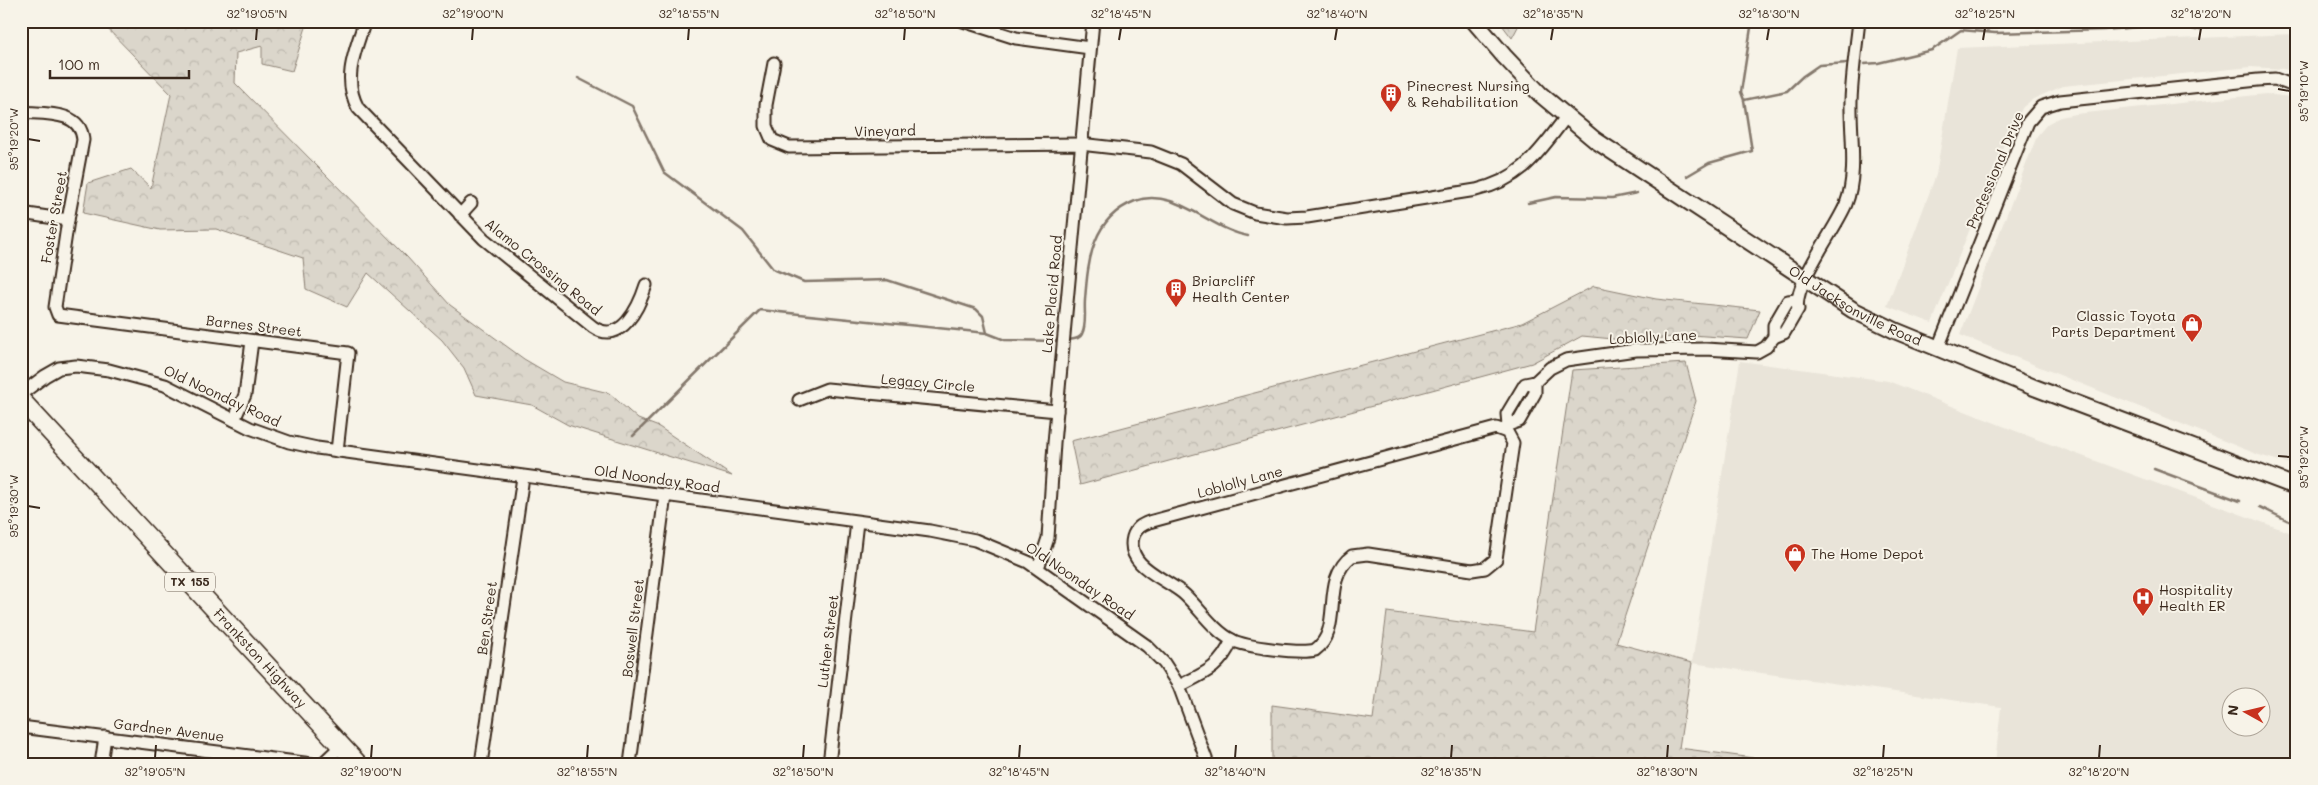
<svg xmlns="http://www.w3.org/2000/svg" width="2318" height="785" font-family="Mali,sans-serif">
<defs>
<pattern id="forest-crowns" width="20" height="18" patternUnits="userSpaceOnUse" patternTransform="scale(1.25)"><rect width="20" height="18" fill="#dbd6cb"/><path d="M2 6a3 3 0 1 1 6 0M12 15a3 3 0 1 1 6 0" fill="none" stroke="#bdb8ae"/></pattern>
</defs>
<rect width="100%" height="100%" fill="#f7f3e8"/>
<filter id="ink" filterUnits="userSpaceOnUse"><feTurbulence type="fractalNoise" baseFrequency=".02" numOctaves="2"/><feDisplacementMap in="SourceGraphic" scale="10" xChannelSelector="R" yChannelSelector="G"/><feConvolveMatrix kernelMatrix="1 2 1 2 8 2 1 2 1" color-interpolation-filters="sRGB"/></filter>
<g filter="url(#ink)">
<g fill="#e9e4d9" fill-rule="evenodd">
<polygon points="2297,34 2297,73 2284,69 2251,67 2063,86 2033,99 2023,107 2011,127 1932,323 1887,306 1936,175 1957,48"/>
<polygon points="2266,94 2297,98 2297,466 2259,455 1960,335 2037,136 2047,124 2060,117 2076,114"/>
<path d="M1740,361L1888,381L2036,439L2297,535V764H1995L2001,707L1692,663ZM2230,698H2260V728H2230Z"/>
</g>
<g fill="url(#forest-crowns)" stroke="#8b8074">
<polygon points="100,21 308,21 292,71 262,64 262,46 236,53 235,83 407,257 450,305 524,359 563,382 609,393 638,419 659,427 732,476 568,425 532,405 476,395 464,368 442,340 368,273 347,307 306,289 303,258 216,229 160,230 83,213 88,183 131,169 151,188 171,94"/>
<polygon points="1499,21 1521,21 1512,38"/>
<polygon points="1594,286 1656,299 1760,310 1748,339 1691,335 1634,341 1582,336 1532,363 1080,485 1071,441 1522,323"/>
<polygon points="1686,363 1696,401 1616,643 1692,663 1679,748 1798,764 1272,764 1272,705 1373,719 1387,612 1533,632 1572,370"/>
</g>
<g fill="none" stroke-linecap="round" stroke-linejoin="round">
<g stroke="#84786c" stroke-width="2.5">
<polyline points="2265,21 2297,24"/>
<polyline points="1864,64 1878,63 1932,50 1961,30 1995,33 2104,30 2175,24 2196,30 2230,21"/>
<polyline points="578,78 632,106 664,172 743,231 773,269 804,282 887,280 976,309 983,316 987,333"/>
<polyline points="1744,100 1741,92 1752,21"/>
<polyline points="1687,176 1709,163 1752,151 1744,100 1787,91 1803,76 1819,65 1848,63"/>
<polyline points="1528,203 1556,197 1612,198 1637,193"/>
<path d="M1069,340C1074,339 1080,339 1082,334C1087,325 1084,310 1085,300C1088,260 1092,218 1135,201C1174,186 1211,230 1248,236"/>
<polyline points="633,436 760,310 987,333 1005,340 1057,341"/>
<polyline points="2154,469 2240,501"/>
<polyline points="2260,507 2297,525"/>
</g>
<g stroke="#3b2a1e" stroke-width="15">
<g id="street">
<path d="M365,21C355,51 342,79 358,108L484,239L593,327C621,346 639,307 646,285"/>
<polyline points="963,21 1016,38 1090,48"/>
<path d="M774,63L766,105V126L772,140L789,147L1080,144L1151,152L1181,164L1233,204L1255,213L1287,218L1307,217L1476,190C1523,179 1539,152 1566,117"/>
<path d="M21,112C45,114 81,110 83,140L68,220L55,307L58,315L348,353L337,451"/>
<polyline points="21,213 68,220"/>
<polyline points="460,215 471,203"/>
<polyline points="1774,337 1774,325 1788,301 1796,300"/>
<polyline points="1938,348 2028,122 2041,107 2060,101 2258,80 2275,79 2297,87"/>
<path d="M1535,382L1550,368L1566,360L1636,350L1705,349L1757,352L1766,347L1774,337L1784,333L1798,309C1792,286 1836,229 1846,204C1858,173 1850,133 1851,101C1852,74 1856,48 1859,21"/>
<polyline points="21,394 45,376 59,368 76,366 109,370 165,385 250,428 289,442 317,448 930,531 975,540 1028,562 1147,646 1164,663 1179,686 1208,764"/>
<polyline points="799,400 827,389 1057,411"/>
<polyline points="234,420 245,395 252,341"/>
<path d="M1496,428L1507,432L1513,443L1496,559L1485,568L1472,570L1368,554L1352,556C1319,580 1345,629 1315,650C1301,654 1245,647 1232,640C1214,631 1200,609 1185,595C1168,579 1125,567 1133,537C1136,528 1141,525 1149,522Z"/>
<polyline points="1504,430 1508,425 1519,421 1535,393 1535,382 1525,384 1507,414 1508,425"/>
<polyline points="1038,568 1048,538 1054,443 1093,21"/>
<path d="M1179,686C1205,673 1220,668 1232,640"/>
<polyline points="21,727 312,764"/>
<polyline points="101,764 105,737"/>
<polyline points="322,764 341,746"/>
<polyline points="481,764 523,477"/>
<polyline points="630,764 665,495"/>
<polyline points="829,764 857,522"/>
</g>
</g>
<g stroke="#3b2a1e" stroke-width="19">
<g id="secondary">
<path id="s1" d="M1474,21L1504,56L1540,94L1595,140L1853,310L1896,331L2033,387L2297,487"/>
</g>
</g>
<g stroke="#3b2a1e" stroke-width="21">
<g id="primary">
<path id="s2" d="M21,400L358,764"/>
</g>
</g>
<use href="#street" stroke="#f7f3e8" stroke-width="11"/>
<use href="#secondary" stroke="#f7f3e8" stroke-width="15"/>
<use href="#primary" stroke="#f7f3e8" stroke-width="18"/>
</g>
</g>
<path fill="none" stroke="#3b2a1e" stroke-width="2" d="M256,40L257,28M472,40L473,28M688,40L689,28M904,40L905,28M1119,40L1121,28M1335,40L1337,28M1551,40L1553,28M1767,40L1769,28M1983,40L1985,28M2199,40L2201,28M2278,89L2290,91M28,139L40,141M2278,456L2290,457M28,506L40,508M155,758L156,745M371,758L372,745M587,758L588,745M803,758L804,745M1019,758L1020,745M1235,758L1236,745M1451,758L1452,745M1667,758L1668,745M1883,758L1884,745M2099,758L2100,745"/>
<defs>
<g id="building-pin" transform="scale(1.125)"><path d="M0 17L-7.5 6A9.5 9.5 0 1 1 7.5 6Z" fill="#c8321e" stroke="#f7f3e8"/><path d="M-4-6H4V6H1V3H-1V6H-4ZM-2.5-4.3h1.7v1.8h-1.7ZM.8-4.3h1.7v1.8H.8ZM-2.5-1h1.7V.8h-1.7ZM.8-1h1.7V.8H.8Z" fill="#fff"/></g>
<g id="shop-pin" transform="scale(1.125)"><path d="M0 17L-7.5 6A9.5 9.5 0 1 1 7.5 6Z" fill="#c8321e" stroke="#f7f3e8"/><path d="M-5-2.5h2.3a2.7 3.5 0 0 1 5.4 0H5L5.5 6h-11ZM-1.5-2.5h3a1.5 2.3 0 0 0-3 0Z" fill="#fff"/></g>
<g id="hospital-pin" transform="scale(1.125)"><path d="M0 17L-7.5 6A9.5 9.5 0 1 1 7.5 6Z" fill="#c8321e" stroke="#f7f3e8"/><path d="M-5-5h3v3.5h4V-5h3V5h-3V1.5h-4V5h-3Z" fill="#fff"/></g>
</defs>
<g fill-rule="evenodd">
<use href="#building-pin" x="1391" y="94"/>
<use href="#building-pin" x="1176" y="289"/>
<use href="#shop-pin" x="2192" y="324"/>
<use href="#shop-pin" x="1795" y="554"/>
<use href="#hospital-pin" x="2143" y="598"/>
</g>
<g text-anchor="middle" stroke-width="4" stroke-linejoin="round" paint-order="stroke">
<rect fill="#f7f3e8" stroke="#73665b" stroke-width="1" x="165" y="572.5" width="50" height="19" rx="4"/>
<g font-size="12" font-weight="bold" fill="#3b2a1e">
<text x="190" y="586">TX 155</text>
</g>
<g font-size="14" fill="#3b2a1e" stroke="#f7f3e8" text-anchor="start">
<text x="1407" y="91">Pinecrest Nursing<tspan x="1407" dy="16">&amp; Rehabilitation</tspan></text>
<text x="1192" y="286">Briarcliff<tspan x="1192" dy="16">Health Center</tspan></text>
<text x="2176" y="321" text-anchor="end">Classic Toyota<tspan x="2176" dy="16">Parts Department</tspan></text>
<text x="1811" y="559">The Home Depot</text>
<text x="2159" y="595">Hospitality<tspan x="2159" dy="16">Health ER</tspan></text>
</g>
<g font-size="14" fill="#3b2a1e" stroke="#f7f3e8">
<text transform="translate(885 131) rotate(-1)" y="5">Vineyard</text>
<text transform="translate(1995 170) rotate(-67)" y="5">Professional Drive</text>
<text transform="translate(54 217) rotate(-80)" y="5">Foster Street</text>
<text transform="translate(543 267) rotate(39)" y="5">Alamo Crossing Road</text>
<text transform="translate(1052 294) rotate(-85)" y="5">Lake Placid Road</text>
<text dy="5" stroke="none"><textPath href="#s1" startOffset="479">Old Jacksonville Road</textPath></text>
<text transform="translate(254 326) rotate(7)" y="5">Barnes Street</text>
<text transform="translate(1653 337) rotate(-3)" y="5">Loblolly Lane</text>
<text transform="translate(928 383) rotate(5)" y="5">Legacy Circle</text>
<text transform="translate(222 396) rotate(25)" y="5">Old Noonday Road</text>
<text transform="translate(657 479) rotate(8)" y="5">Old Noonday Road</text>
<text transform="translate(1240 482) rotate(-15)" y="5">Loblolly Lane</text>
<text transform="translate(1080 581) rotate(34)" y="5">Old Noonday Road</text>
<text transform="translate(487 618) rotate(-82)" y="5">Ben Street</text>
<text transform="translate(633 628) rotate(-83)" y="5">Boswell Street</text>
<text transform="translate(828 641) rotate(-83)" y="5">Luther Street</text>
<text dy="5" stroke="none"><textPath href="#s2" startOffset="352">Frankston Highway</textPath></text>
<text transform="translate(169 730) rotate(7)" y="5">Gardner Avenue</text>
</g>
</g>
<rect width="2318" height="785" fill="none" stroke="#f7f3e8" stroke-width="55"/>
<g transform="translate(2246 712) rotate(278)"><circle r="24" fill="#f7f3e8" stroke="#aca397"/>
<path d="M0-4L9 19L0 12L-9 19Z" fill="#c8321e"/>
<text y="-8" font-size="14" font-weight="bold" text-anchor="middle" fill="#3b2a1e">N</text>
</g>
<path d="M50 70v8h139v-8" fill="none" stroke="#3b2a1e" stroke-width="2.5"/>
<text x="58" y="70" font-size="15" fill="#3b2a1e" stroke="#f7f3e8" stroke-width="4" paint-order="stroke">100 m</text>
<rect x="28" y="28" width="2262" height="730" fill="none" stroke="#3b2a1e" stroke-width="2"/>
<g font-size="12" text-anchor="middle" fill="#3b2a1e">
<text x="257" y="18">32°19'05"N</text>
<text x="473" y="18">32°19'00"N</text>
<text x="689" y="18">32°18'55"N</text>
<text x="905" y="18">32°18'50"N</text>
<text x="1121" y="18">32°18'45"N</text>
<text x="1337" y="18">32°18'40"N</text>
<text x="1553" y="18">32°18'35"N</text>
<text x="1769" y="18">32°18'30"N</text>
<text x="1985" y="18">32°18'25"N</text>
<text x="2201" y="18">32°18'20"N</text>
<text transform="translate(2304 91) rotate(-90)" y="4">95°19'10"W</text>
<text transform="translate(14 139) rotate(-90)" y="4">95°19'20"W</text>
<text transform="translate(2304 457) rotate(-90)" y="4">95°19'20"W</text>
<text transform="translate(14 506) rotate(-90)" y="4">95°19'30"W</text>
<text x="155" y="776">32°19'05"N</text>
<text x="371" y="776">32°19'00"N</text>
<text x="587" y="776">32°18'55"N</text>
<text x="803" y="776">32°18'50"N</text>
<text x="1019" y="776">32°18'45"N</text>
<text x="1235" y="776">32°18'40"N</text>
<text x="1451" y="776">32°18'35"N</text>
<text x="1667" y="776">32°18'30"N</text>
<text x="1883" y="776">32°18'25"N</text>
<text x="2099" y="776">32°18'20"N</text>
</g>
</svg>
